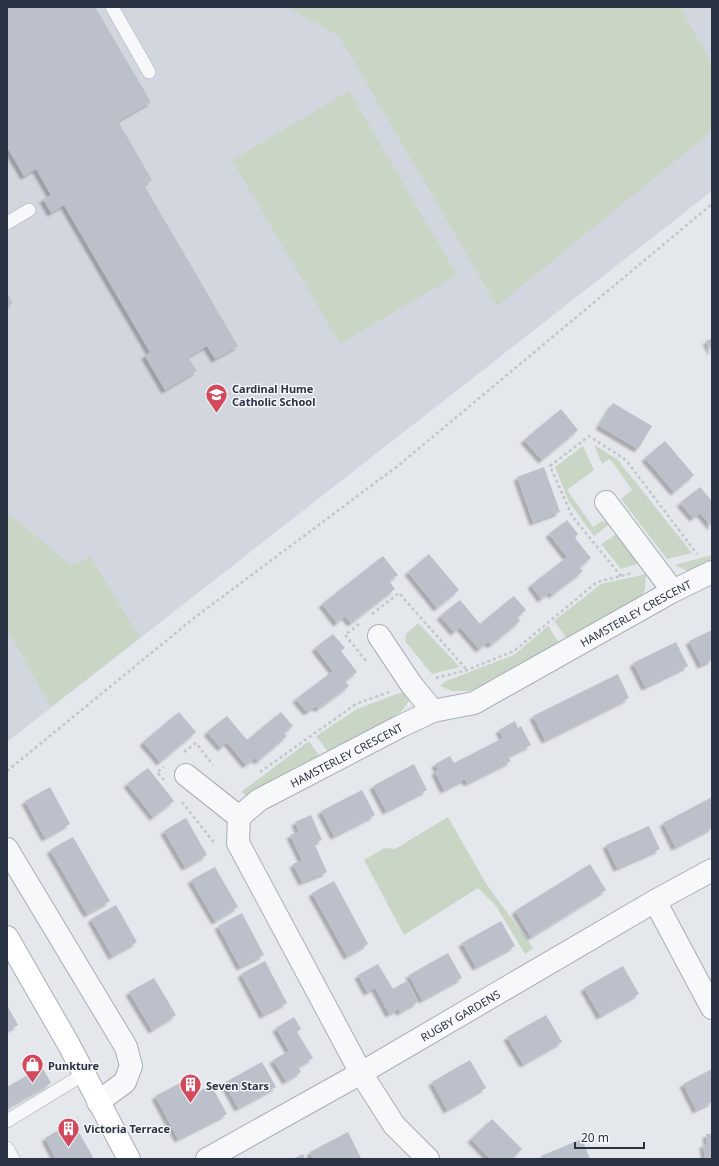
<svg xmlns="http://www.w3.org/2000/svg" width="719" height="1166" font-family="'Noto Sans',sans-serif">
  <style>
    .built { fill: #d2d6de }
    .green { fill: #c9d6c5 }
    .building { fill: #bbc0ca; filter: url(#shadow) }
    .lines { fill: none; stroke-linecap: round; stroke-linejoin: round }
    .lane-casing { stroke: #a9aeb7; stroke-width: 14 }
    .street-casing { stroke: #a9aeb7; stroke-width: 24 }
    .secondary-casing { stroke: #a9aeb7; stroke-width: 24 }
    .path { stroke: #c2c5cb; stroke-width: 2.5; stroke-dasharray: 3 3; stroke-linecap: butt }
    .lane { stroke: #f7f8fa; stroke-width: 13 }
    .street { stroke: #f7f8fa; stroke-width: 22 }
    .secondary { stroke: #fff; stroke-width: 22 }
    .labels { text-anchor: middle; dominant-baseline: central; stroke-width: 3; stroke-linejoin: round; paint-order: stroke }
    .poi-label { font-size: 11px; font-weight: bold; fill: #2b3445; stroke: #f4f6f9; text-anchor: start }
    .street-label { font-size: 11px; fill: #2b3445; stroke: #f4f6f9 }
  </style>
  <defs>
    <filter id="shadow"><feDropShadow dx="-3.5" dy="3.5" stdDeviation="1" flood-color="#0004"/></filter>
  </defs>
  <rect width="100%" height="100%" fill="#e4e7ec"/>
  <path class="built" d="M7,7h705v184l-705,551z"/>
  <path class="green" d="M287,7h393l32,57v67l-215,175 -158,-270z
    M349,91l108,184 -117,69 -108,-184z
    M594,445l23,14 75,94 -25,6 -46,-60 11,-9 -18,-26 -5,-5 -7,5z
    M583,446l11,24 -27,20 26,37 9,-6 8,3 -16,12 -25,-34 -14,-35z
    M7,512l64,53 20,-8 49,81 -89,69 -44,-78z
    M617,534l23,29 -19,6 -20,-25z
    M712,555v10l-23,7 -14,-7z
    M646,574l-1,16 -8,12 -69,38 -14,-19 47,-37z
    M418,623l42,44 -28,7 -27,-33 1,-7z
    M548,626l12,18 -90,47h-18l-12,-5 6,-5 68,-26z
    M408,690l1,11 -8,11 -72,41 -13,-17 41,-27z
    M309,741l11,16 -73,39 -6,-4z
    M448,817l37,65 48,66 -8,6 -29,-48 -18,-18 -74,47 -40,-75 20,-12 11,1z"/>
  <path class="building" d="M7,7h88l56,95 -33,19 34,59 -8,5 94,161 -23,13 -8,-13 -19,11 9,14 -32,19 -20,-34 5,-4 -86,-147 -13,8 -8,-14 8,-4 -15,-26 -12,7 -17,-29z
    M7,293l6,10 -6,4z
    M712,338v14l-6,-11z
    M613,403l39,23 -14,23 -39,-23z
    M561,409l17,21 -36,30 -18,-20z
    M665,441l29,34 -20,17 -29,-34z
    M544,467l16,45 -27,10 -16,-45z
    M700,487l12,14v26l-12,-14 -7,5 -13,-15z
    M567,520l11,14 -3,4 16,20 -12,9 4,4 -31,24 -2,-3 -9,7 -10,-14 36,-28 -18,-23z
    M429,554l30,36 -22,18 -29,-36z
    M383,556l15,19 -9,6 6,8 -44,34 -6,-7 -8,7 -15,-19z
    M514,596l12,14 -9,7 3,4 -29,24 -3,-3 -9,7 -19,-22 -6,5 -14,-16 20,-16 20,24z
    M712,630v30l-11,5 -12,-24z
    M333,634l12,14 -4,3 16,21 -12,9 4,5 -31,23 -2,-3 -9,6 -11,-13 37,-28 -18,-23z
    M676,642l12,24 -43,21 -12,-24z
    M618,674l11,24 -84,42 -12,-24z
    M179,712l17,20 -36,30 -17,-20z
    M281,712l12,14 -9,7 3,3 -29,25 -3,-3 -9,7 -19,-23 -6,6 -14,-16 20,-16 20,24z
    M515,721l3,7 3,-2 10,19 -23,11 3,5 -44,22 -2,-4 -21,11 -9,-18 3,-2 -3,-6 15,-8 4,7 49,-25 -4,-8z
    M414,764l13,26 -41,21 -13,-25z
    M148,768l26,33 -21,16 -26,-33z
    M50,787l20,37 -25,14 -20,-37z
    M362,790l13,25 -41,21 -13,-25z
    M712,797v31l-37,19 -12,-24z
    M311,815l11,25 -8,3 13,29 -25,10 -9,-18 9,-4 -12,-25 9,-3 -4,-10z
    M186,818l21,37 -22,12 -21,-36z
    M649,826l11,23 -43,19 -11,-23z
    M73,837l37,64 -23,13 -37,-64z
    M590,864l16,26 -75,47 -16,-26z
    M215,867l23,40 -23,14 -24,-41z
    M334,881l34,63 -21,12 -35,-63z
    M116,905l21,37 -25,14 -21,-37z
    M242,913l22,42 -24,12 -22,-41z
    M501,921l14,25 -39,21 -14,-24z
    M448,953l14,25 -40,22 -13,-25z
    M265,961l22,42 -24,12 -22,-41z
    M378,964l15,25 14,-8 11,21 -18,10 -2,-3 -9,5 -14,-26 -8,4 -9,-17z
    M623,966l16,28 -39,22 -16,-28z
    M154,978l22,37 -24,15 -23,-38z
    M7,1005l11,20 -11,6z
    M546,1015l16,27 -39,22 -16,-27z
    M294,1017l7,12 -4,3 16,26 -15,9 3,5 -15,9 -13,-21 16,-9 -13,-23z
    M470,1060l16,28 -39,22 -15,-28z
    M262,1062l14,25 -38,21 -14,-25z
    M42,1067l9,16 -44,25v-21z
    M712,1069v33l-16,8 -13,-26z
    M186,1080l7,15 18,-10 16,29 -49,25 -23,-43z
    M492,1119l30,30 -10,10h-22l-19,-20z
    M73,1122l21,37h-38l-11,-21z
    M348,1132l13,26 -3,1h-45l-3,-7z
    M706,1134h6v25h-7l-2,-15h4z
    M582,1139l8,20h-48l-1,-3z
    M303,1154l2,5h-12z"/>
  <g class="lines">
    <defs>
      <path id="lane" d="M112,7l37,65
        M7,223l22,-13
        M7,1121l77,-47
        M7,1148l6,11"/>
      <g id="street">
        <path d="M606,502l67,89"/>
        <path d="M379,636l32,48 22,27"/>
        <path d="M186,775l53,42"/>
        <path d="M7,849l119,198 5,19 -6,16 -27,20"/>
        <path d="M655,901l57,107"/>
        <path id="s1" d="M207,1159l154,-86 294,-172 57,-31"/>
        <path id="s2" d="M428,1159l-34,-34 -33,-52 -123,-230 1,-26 20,-17 142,-74 32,-15 41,-8 199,-112 39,-19"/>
      </g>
      <path id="secondary" d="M7,937l62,108 60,114"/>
    </defs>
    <use href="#lane" class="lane-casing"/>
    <use href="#street" class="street-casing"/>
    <use href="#secondary" class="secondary-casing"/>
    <path class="path" d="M621,576l-49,-60 -22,-50 39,-30 37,24 71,94
      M372,614l27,-21 68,77
      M359,624l-14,11 22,27
      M436,678l31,-8 47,-19 83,-69 35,-9
      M184,752l12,-9 17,22
      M7,771l187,-153 205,-153 313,-261
      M260,772l96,-68 33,-12
      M164,780l-7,-8 7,-5
      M182,802l33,42"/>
    <use href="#lane" class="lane"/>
    <use href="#street" class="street"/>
    <use href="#secondary" class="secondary"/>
  </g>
  <defs>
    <symbol id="school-pin" viewBox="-11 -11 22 30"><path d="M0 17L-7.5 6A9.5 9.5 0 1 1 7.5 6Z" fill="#d1495b" stroke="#f4f6f9"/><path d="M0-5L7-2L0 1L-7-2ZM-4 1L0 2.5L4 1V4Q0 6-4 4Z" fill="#fff"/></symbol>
    <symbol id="shop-pin" viewBox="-11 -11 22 30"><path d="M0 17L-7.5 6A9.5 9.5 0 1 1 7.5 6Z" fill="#d1495b" stroke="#f4f6f9"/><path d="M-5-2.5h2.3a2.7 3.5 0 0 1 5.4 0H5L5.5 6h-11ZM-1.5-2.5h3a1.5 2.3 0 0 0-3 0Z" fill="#fff"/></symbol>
    <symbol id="building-pin" viewBox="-11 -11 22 30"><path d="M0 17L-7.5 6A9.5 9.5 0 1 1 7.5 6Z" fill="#d1495b" stroke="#f4f6f9"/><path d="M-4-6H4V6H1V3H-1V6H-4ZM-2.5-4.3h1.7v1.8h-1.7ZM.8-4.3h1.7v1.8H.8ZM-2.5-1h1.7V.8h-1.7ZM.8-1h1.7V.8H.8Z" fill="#fff"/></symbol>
  </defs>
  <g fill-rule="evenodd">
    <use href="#school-pin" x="204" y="382" width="25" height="34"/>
    <use href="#shop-pin" x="20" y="1052" width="25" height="34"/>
    <use href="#building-pin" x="178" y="1072" width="25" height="34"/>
    <use href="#building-pin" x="56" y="1116" width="25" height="34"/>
  </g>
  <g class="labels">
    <g class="poi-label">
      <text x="232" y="388">Cardinal Hume<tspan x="232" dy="13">Catholic School</tspan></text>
      <text x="48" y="1065">Punkture</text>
      <text x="206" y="1085">Seven Stars</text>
      <text x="84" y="1128">Victoria Terrace</text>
    </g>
    <g class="street-label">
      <text stroke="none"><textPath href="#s2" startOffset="845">HAMSTERLEY CRESCENT</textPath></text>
      <text stroke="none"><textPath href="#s2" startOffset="521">HAMSTERLEY CRESCENT</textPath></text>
      <text stroke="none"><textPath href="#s1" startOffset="291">RUGBY GARDENS</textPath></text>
    </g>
  </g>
  <rect width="719" height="1166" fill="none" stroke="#2b3445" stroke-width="16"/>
  <path d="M575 1142v6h69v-6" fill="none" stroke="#2b3445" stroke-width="2"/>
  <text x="581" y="1142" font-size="12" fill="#2b3445" stroke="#f4f6f9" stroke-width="3" paint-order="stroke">20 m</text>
</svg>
